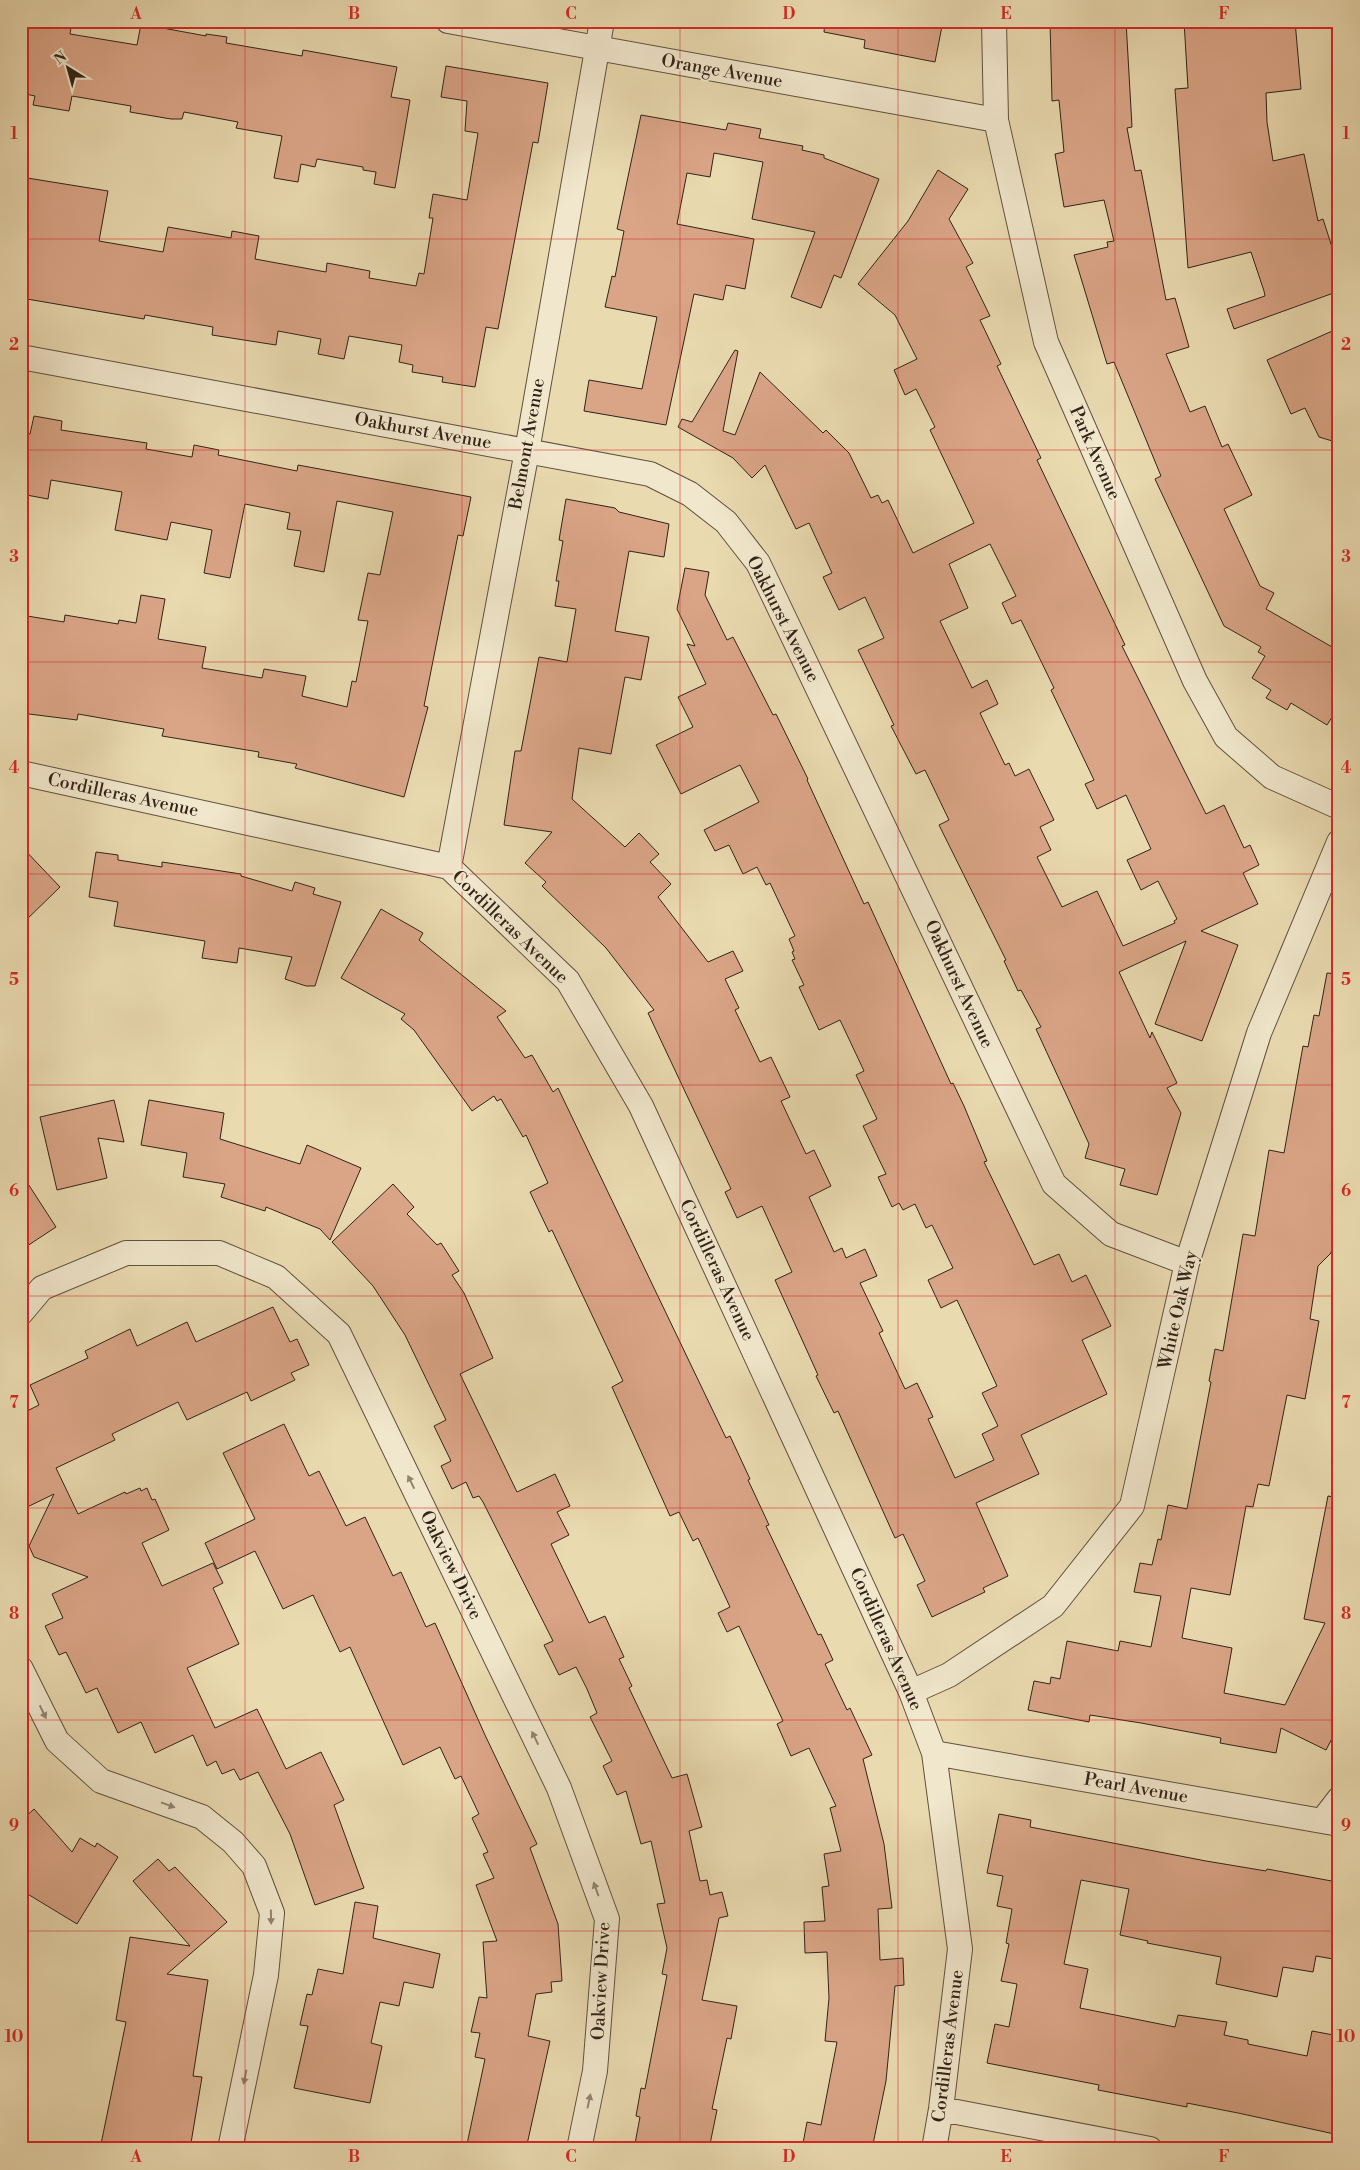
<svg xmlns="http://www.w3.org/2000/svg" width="1360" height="2170" font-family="'Libre Bodoni',serif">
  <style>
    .building { fill: #daa587; stroke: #312318; fill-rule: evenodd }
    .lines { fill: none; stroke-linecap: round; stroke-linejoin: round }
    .minor-casing { stroke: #5f513e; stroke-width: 26 }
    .minor { stroke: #f1e7cc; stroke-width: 24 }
    .oneway { fill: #918572 }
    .grid { fill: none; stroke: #d62828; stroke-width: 1; stroke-opacity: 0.55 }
    .labels { text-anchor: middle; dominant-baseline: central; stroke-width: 4; stroke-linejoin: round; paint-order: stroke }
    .street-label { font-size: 18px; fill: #312318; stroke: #f1e7cc }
    .neatline { fill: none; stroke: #d62828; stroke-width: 2 }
    .grid-label { font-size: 16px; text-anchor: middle; font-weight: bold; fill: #d62828 }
  </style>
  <rect width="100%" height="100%" fill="#eadab0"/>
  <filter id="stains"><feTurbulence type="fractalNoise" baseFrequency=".004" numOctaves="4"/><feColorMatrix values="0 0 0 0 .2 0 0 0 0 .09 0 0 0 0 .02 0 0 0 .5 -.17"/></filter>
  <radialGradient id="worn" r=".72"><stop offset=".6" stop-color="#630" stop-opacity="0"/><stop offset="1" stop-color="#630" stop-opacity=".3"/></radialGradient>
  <path class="building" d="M21,21h51l-2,13 67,11 4,-21 65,12v-2l21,3 -1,6 76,13 1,-6 94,17 -6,30 19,3 -15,88 -21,-4 2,-12 -13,-2v-3l-46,-8 -2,8 -14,-3 -3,18 -24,-4 8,-42 -46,-8 2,-6 -54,-10 -2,7h-11l-41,-7 1,-6 -59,-10 -3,15 -36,-6 2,-9 -14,-3z
    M825,21h118l-8,41 -71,-14 1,-8 -41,-8z
    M1050,21h76l6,106 -5,1 8,43 6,-1 25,130 9,-2 14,49 -23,7 24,58 15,-6 17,41 6,-3 24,51 -28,14 36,77 14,7 -8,16 73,42v55l-12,19 -36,-22 -4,7 -21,-12 5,-8 -19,-12 13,-22 -7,-4 3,-5 -37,-21 -69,-147 6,-3 -47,-114 -7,2 -33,-109 34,-8 -1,-5 7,-1 -10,-41 -40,7 -9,-53 9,-2 -5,-52 -7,1z
    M1184,21h111l6,68 -35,4 1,29 6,39 31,-7 14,67 5,-2 16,50v22l-105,38 -7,-20 38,-13 -1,-5 -13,-39 -63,16 -13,-179 13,-1z
    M446,66l102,17 -10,60 -5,-1 -35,187 -12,-2 -11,60 -33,-5 1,-5 -31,-5 1,-7 -14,-3 3,-17 -53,-9 -5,23 -26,-5 3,-15 -43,-8 -2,14 -64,-10 1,-8 -68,-12 -1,4 -123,-21v-121l87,14 -9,50 64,11 5,-25 63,11 1,-7 27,5 -4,23 71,13 1,-9 43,8 -1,7 47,8 3,-13 5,1 9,-56h-4l4,-24 34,6 11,-67 -13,-2 2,-30 -26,-4z
    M641,115l85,15 2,-7 33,6 -2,9 44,8 -1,4 22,5v3l55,21 -38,99 -7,-3 -13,33 -30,-11 24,-65 -63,-13 11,-57 -49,-9 -4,24 -23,-4 -10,51 77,15 -9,50 -19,-4 -3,15 -29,-6 -28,131 -82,-14 5,-31 53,9 15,-72 -52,-10 7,-31 3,1 9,-46 -7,-2z
    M938,170l30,19 -19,30 24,44 -7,4 24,49 -10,4 21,44 -4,2 44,92 -4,2 88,185 -3,1 84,168 18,-9 20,43 6,-3 9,20 -16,8 15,31 -57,27 37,14 -36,96 -47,-17 31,-83 -67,31 31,66 2,-6 25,51 -10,5 14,25 -24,82 -37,-10 5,-16 -40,-11 4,-14 -53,-115 5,-2 -20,-37 -3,1 -14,-30 2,-1 -67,-135 10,-5 -24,-50 -9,4 -25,-48 3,-1 -36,-75 26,-12 -19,-41 -26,13 -16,-33 9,-4 -23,-50 -13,6 -31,-64 -13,13 -19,-20 -55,-31 4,-8 10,3 43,-72 3,1 -15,80 12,4 25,-63 63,61 3,-3 23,23 22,45 7,-3 4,8 6,-3 25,53 61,-30 -44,-93 5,-3 -19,-38 -11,6 -11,-25 23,-11 -22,-44 -37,-31 50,-63zM990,544l26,52 -14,7 10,21 9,-4 33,68 -3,2 43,90 -9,4 12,25 29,-14 25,54 -24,11 14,30 17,-9 19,38 -3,2 1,2 -52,23 -26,-55 -35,16 -25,-50 14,-7 -11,-23 14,-7 -25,-51 -14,7 -6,-13 -4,2 -25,-52 18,-9 -11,-24 -15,8 -32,-67 28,-13 -19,-44z
    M1339,328v115l-20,-6 -14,-29 -14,6 -24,-54z
    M34,416l28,5 -1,9 86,13 -1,6 46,8 2,-12 25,5 -1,5 79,16 1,-6 173,32 -8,39 -5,-1 -34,171 4,1 -24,90 -109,-29 2,-4 -39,-7 1,-5 -97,-16 2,-7 -86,-15 -1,6 -56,-7v-98l43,7 1,-7 53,9 1,-4 17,3 5,-28 24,4 -7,40 48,8 -4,21 60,10 2,-9 42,7 -4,20 45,11 5,-26 4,1 12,-61 -10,-1 10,-47 12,2 13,-63 -56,-11 -13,71 -30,-6 7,-35 -14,-2 3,-16 -45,-9 -15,74 -26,-5 8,-43 -41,-8 -4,18 -52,-10 7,-38 -71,-12 -3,19 -27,-5v-61l9,1z
    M566,499l49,9 4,4 50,12 -5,33 -35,-6 -14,80 34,6 -8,43 -16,-3 -14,77 -32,-6 -7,51 53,48 14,-14 20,21 -9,8 21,22 -13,13 50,65 25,-11 10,20 -18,8 14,29 -4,2 25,52 11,-5 19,40 -9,4 25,53 8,-4 17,36 -22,11 25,55 8,-4 4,10 19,-9 12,27 -17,7 23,48 -4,2 26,56 12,-6 16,34 -5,2 27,59 39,-18 -12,-26 16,-8 -16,-33 15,-7 -40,-86 -16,8 -13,-28 25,-12 -21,-43 -6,3 -11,-24 -12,6 -4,-7 -7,4 -14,-30 8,-3 -23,-48 14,-7 -21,-44 8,-4 -24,-51 -21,10 -20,-43 5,-2 -12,-25 3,-1 -3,-7 2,-1 -5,-12 6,-3 -25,-53 -4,2 -9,-18 -14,7 -14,-29 -14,6 -11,-21 55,-28 -19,-37 -59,29 -25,-49 37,-18 -15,-30 28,-13 -19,-40 8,2 -18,-37 8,-41 24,4 -4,23 22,45 6,-3 40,78 3,-1 32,65 -1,1 57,124 4,-2 83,182 2,-1 11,23 23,55 -3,1 50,103 25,-11 13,28 14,-7 25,51 -29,14 25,54 -86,41 18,39 -63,29 32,73 -25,12 2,4 -53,25 -15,-32 8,-4 -22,-47 -8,4 -57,-127 -4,2 -18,-37 2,-1 -43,-95 17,-8 -30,-66 -25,12 -12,-26 6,-3 -83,-176 6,-3 -48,-62 -64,-62 4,-4 -21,-19 27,-31 -48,-7 11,-74h6l18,-94 28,5 9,-53 -21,-3 4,-25h-3l7,-40 -4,-1z
    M21,846l39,41 -39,38z
    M96,852l22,3v5l44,7v-5l79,12v2l51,15 3,-9 20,6 -2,6 28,8 -26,84h-9l-21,-7 7,-22 -53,-9 -2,15 -35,-5 3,-17 -91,-15 4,-24 -29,-5z
    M381,909l42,24 -4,7 87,71 -9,6 28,41 7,-3 21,37 5,-4 168,350 4,-2 20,43 -2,1 21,45 -3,1 52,109 3,-1 12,26 -8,4 22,46 3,-2 22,47 -9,4 21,85 8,64 -14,1 2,51 23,-2 1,27 -9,1 -9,95 -14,68h-70l5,-27 14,3 16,-83 -12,-1 4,-43 -2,-46 -22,1 -1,-31 21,-1 -3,-34 7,-1 -5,-32 17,-3 -11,-43 6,-2 -27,-58 -18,8 -14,-32 6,-3 -44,-95 -12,6 -9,-19 12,-6 -32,-69 -5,3 -14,-29 -9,4 -58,-129 11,-6 -71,-151 -3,2 -19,-40 18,-9 -22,-48 -3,2 -22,-38 -4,2 -3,-5 -22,15 -58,-81 -13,-11 4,-5 -64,-36z
    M1327,973l12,1v247h-2l-6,32 -13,13 -8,53 9,2 -14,78 -18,-4 -18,91 -11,-2 -5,23 -7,-1 -16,89 -39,-7 -9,50 50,10 -8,45 61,12 40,-82 -21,-4 24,-123 11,2v227l-13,25 -45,-22 -5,25 -56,-10 1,-5 -80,-15 -51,-8 -1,7 -61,-12 6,-29 16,3 1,-7 9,2 7,-38 51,10 2,-10 31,6 10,-51 -27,-4 6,-29 12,2 6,-26 3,1 7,-35 19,4 24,-127 -2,-1 6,-32 8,2 20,-117 12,2 14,-86 15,3 19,-107 5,1 6,-32 5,1z
    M114,1100l10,42 -26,-4 9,40 -50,12 -17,-73z
    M149,1100l75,13 -4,26 80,25 7,-19 54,23 -31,72 -10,-11 -54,-22 -1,4 -44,-14 4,-13 -42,-7 4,-24 -46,-8z
    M21,1173l35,54 -35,23z
    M393,1184l21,23 -7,7 30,31 4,-2 18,28 -7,4 12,18 29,65 -33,16 57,118 38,-18 15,32 -13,6 12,23 -18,9 38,79 16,-7 19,41 -5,2 13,27 -3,2 43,90 15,-4 15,53 -13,4 11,50 7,-1 3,15 12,-3 6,24 -9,2 -17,82 35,6 -6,33 -4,-1 -15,71 5,1 -8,39h-75l6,-32 -4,-1 5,-28 4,1 22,-114 -5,-1 5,-26 -10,-44 8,-1 -14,-62 -10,3 -15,-53 -9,4 -14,-29 9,-5 -22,-44 7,-4 -10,-24 -11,-22 -17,8 -15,-30 9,-4 -70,-139 -4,-6 -6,2 -7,-16 -14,7 -11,-23 10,-5 -17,-35 12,-6 -41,-85 -32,-49 -41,-44z
    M273,1307l17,35 7,-3 12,26 -18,8 4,7 -44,21 -4,-9 -60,28 -9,-18 -66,32 3,6 -59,28 22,46 47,-22 1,2 14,-6 1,3 6,-3 5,12 3,-1 14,31 -27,13 20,43 51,-23 10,20 -10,5 26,56 -52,24 28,60 42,-19 29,60 35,-17 23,48 -10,5 30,83 -49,17 -25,-71 -32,-62 -18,8 -6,-11 -12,5 -6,-13 -9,5 -14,-31 -38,18 -14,-31 -23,11 -21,-45 -11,5 -20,-41 -7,3 -14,-29 18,-8 -11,-24 36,-17 -54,-20 -5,-11 25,-52 -33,16v-96l18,-9 -9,-20 58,-27 -3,-7 45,-22 7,17 50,-24 9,20z
    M284,1424l25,52 10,-5 27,55 19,-9 28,59 8,-4 25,55 9,-4 50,112 52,109 -7,4 28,76 4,57 -11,1 1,10 -16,2 -8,42 22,5 -24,108h-60l19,-90 -10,-2 5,-24 -9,-1 8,-35 8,1 -4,-56 14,-1 -21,-56 18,-7 -11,-24 5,-2 -16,-34 7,-4 -18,-38 -6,3 -15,-32 -37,18 -53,-118 -10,5 -27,-57 -30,14 -28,-58 -38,18 -12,-26 50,-24 -32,-66z
    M34,1809l38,43 8,-14 15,9 2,-4 21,14 -41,67 -56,-34v-69z
    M999,1814l32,6 -1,7 176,34 60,10 1,-2 70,13 -3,14 5,1v63l-23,-4 -3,16 -30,-5 -6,30 -61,-13 5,-27 -74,-14 1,-2 -28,-6 9,-46 -48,-9 -17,84 24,5 -8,39 95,19 3,-12 49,7 -3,13 24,5v4l59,12 5,-25 27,5v99l-101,-22 -51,-10v4l-89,-17 1,-5 -112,-22 8,-39 14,3 8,-43 -16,-3 8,-37 -3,-1 6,-34 -15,-3 6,-30 -16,-3z
    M158,1859l11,12 6,-4 52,55 -60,52 41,6 -15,96 9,1 -12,72h-90l26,-127 -10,-2 14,-83 60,9 -57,-65z
    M355,1902l23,4 -5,32 67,16 -7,34 -29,-6 -5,24 -19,-4 -9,41 11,3 -12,57 -76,-15 14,-62 -8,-1 7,-31 5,1 6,-26 25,5z"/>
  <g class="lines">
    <defs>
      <path id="minor" d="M448,21l548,99
        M994,21l2,99 50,222 149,339 31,56 46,40 67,30
        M21,357l629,117 40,20 36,28 32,41 296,621 57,50 76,29
        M21,773l428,94 119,114 73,125 270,586 23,61 26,196 -19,160 -7,40
        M449,867l78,-416 75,-430
        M21,1313l21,-25 84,-35h93l57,24 63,57 220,454 48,131 -12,152 -16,78
        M21,1669l36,72 44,40 101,36 31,25 21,24 18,47 -6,62 -36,174
        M911,1692l38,-17 104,-69 79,-100 55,-243 72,-230 80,-191
        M934,1753l405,71
        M1322,1821l17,-22
        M941,2109l209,40"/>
    </defs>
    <use href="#minor" class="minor-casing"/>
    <use href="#minor" class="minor"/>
  </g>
  <defs><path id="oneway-solid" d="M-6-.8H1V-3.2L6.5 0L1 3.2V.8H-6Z" transform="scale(1.25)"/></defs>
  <g class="oneway">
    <use href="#oneway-solid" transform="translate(411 1482) rotate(-116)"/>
    <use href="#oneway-solid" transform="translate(43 1712) rotate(64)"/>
    <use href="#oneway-solid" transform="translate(535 1738) rotate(-116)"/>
    <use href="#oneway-solid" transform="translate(168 1805) rotate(20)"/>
    <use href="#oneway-solid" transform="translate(596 1889) rotate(-110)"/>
    <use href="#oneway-solid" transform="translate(271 1917) rotate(89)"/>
    <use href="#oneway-solid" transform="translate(245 2077) rotate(101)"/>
    <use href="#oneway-solid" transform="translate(589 2101) rotate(-78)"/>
  </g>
  <path class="grid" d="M245,21v2128M462,21v2128M680,21v2128M898,21v2128M1115,21v2128M21,239h1318M21,450h1318M21,662h1318M21,874h1318M21,1085h1318M21,1296h1318M21,1508h1318M21,1720h1318M21,1931h1318"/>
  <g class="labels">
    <g class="street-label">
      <text transform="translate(722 71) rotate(10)">Orange Avenue</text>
      <text transform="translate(423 431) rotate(10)">Oakhurst Avenue</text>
      <text transform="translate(527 444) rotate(-80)">Belmont Avenue</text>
      <text transform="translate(1095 453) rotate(66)">Park Avenue</text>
      <text transform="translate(783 619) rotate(63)">Oakhurst Avenue</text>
      <text transform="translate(123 795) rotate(12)">Cordilleras Avenue</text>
      <text transform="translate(510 927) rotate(44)">Cordilleras Avenue</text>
      <text transform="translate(959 984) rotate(65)">Oakhurst Avenue</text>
      <text transform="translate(717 1270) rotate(65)">Cordilleras Avenue</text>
      <text transform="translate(1178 1310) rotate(-77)">White Oak Way</text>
      <text transform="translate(451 1565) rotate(64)">Oakview Drive</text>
      <text transform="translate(886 1639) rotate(66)">Cordilleras Avenue</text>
      <text transform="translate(1136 1788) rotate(10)">Pearl Avenue</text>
      <text transform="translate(601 1981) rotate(-87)">Oakview Drive</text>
      <text transform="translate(948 2046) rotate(-83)">Cordilleras Avenue</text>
    </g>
  </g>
  <rect width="1360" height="2170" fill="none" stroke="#eadab0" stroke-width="55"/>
  <g transform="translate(68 68) rotate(323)" stroke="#f1e7cc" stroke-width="4" paint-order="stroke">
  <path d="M0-4L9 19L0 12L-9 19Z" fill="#312318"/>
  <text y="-8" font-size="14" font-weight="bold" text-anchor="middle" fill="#312318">N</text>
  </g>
  <rect x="28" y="28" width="1304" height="2114" class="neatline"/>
  <g class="grid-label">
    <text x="136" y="19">A</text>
    <text x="354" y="19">B</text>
    <text x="571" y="19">C</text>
    <text x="789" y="19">D</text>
    <text x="1006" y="19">E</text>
    <text x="1224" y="19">F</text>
    <text x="14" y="139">1</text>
    <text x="1346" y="139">1</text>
    <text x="14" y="350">2</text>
    <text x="1346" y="350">2</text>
    <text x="14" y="562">3</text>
    <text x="1346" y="562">3</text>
    <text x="14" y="773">4</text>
    <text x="1346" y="773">4</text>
    <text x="14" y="985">5</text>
    <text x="1346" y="985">5</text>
    <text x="14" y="1196">6</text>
    <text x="1346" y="1196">6</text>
    <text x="14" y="1408">7</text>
    <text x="1346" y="1408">7</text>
    <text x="14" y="1619">8</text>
    <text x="1346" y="1619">8</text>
    <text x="14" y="1831">9</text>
    <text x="1346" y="1831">9</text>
    <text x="14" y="2042">10</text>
    <text x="1346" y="2042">10</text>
    <text x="136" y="2162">A</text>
    <text x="354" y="2162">B</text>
    <text x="571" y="2162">C</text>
    <text x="789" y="2162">D</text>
    <text x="1006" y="2162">E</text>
    <text x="1224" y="2162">F</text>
  </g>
  <rect width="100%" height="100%" filter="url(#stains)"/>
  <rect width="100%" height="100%" fill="url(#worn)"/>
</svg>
